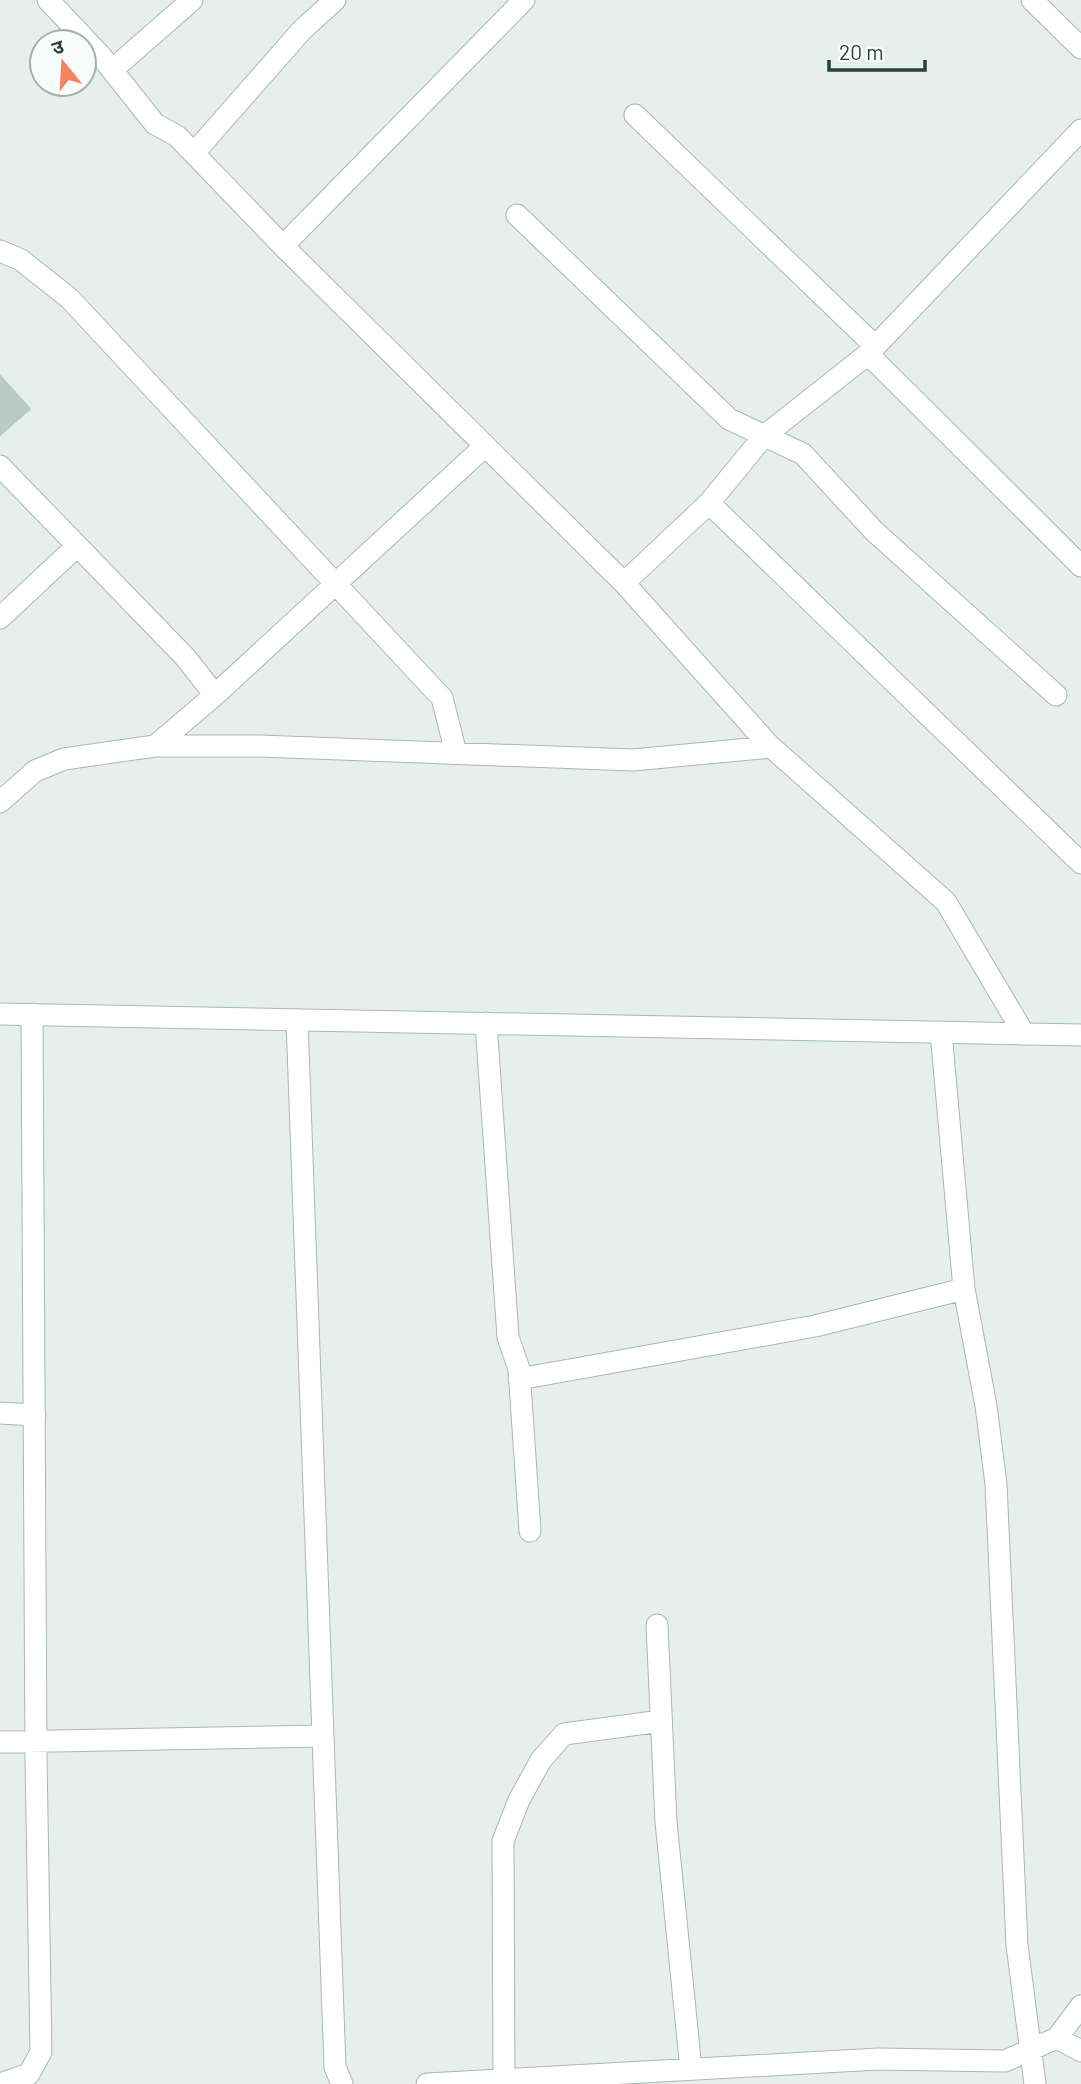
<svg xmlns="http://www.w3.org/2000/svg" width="1081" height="2084" font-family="Barlow,'Noto Sans Devanagari',sans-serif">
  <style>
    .building { fill: #bbcac4; stroke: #b8c9c2; stroke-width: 2 }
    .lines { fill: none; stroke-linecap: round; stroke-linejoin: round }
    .minor-casing { stroke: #a8b8b2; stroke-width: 23 }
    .tertiary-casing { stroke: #a8b8b2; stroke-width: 23 }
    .secondary-casing { stroke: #a4bbb3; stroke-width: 23 }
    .minor { stroke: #fff; stroke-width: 21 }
    .tertiary { stroke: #fff; stroke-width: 21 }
    .secondary { stroke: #fff; stroke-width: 21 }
  </style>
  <rect width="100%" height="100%" fill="#e6efeb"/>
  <path class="building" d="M0,376l30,33 -30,26z"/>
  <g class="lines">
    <defs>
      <path id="minor" d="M48,0l52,55 55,69 22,12 106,110 341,337 145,162 177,157 78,132
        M112,70l80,-70
        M635,115l240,231
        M194,153l108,-123 33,-30
        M517,215l212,204 74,35 71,77 182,164
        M283,246l241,-246
        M0,251l21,9 48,38 373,400 14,55
        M868,354l213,212
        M0,466l185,191 30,38
        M709,503l372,360
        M624,583l85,-80 55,-67 104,-82 213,-224
        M0,618l77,-72
        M155,746h105l373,14 138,-13
        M0,802l35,-31 29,-12 91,-13 60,-51 270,-249
        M297,1020l38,1047 7,17
        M486,1023l22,314 11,32 11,162
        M941,1032l23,257 22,117 10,78 21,461 18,139
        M519,1379l296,-53 149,-37
        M0,1413l35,2
        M657,1625l9,197 25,247
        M0,1742l323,-6
        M1057,2038l24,13
        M504,2080l-1,-239 16,-41 22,-40 23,-26 97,-13
        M0,2084l29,-10 12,-22 -5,-294 -4,-744
        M427,2084l451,-25 127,2 52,-23 24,-32"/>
      <path id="tertiary" d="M1032,0l49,48"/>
      <path id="secondary" d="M0,1014l1081,21"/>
    </defs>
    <use href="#minor" class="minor-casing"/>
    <use href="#tertiary" class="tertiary-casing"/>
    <use href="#secondary" class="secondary-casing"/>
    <use href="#minor" class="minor"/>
    <use href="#tertiary" class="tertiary"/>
    <use href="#secondary" class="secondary"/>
  </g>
  <g transform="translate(63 63) rotate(342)"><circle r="33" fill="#f7fbf9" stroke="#a3b1ad" stroke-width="2"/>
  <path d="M0-5L12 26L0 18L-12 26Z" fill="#f4845f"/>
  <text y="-10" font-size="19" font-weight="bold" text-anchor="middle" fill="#24423a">उ</text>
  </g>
  <path d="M829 60v10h96v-10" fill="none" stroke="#24423a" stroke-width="3.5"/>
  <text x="839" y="60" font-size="21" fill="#24423a" stroke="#f7fbf9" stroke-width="5" paint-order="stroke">20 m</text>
</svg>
